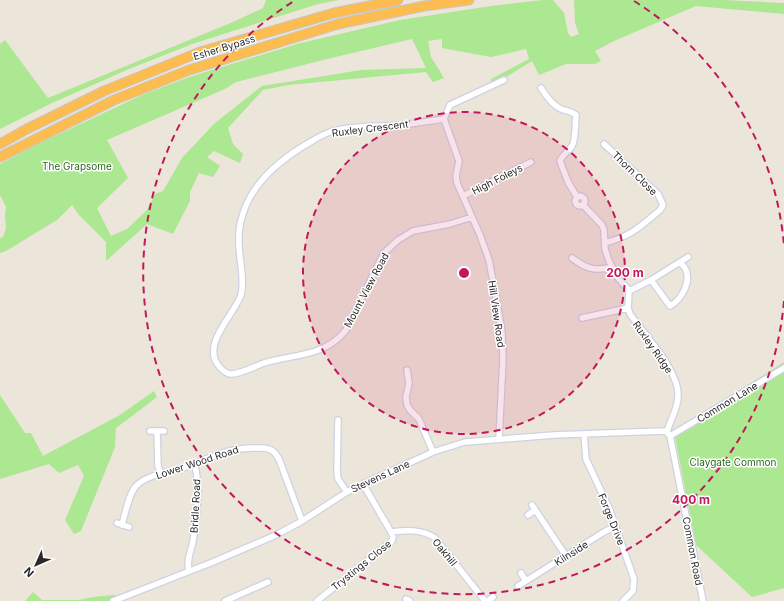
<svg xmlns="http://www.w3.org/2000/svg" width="784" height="601" font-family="Inter,sans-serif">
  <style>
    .green { fill: #ace791; fill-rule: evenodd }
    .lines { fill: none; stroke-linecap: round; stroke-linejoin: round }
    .minor-casing { stroke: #ced2e3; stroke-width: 8 }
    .trunk-casing { stroke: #c7c7c7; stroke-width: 11 }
    .minor { stroke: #fff; stroke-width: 5.5 }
    .trunk { stroke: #fcbc50; stroke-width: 9 }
    .ring { fill: none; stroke: #c2185b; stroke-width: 2; stroke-dasharray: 7 5 }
    .labels { text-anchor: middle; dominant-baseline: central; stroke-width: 3; stroke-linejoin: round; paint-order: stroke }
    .street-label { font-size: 10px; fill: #292929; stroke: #fff }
    .park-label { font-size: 10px; fill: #246a15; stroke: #fff }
    .centre { fill: #c2185b; stroke: #fff; stroke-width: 2 }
    .ring-label { font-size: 12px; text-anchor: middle; font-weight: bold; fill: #c2185b; stroke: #fff; stroke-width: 3; stroke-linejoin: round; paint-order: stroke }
  </style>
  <rect width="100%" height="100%" fill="#ece5d9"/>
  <path class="green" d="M266,0h73l-21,4 -123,39 -66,26 -77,34 -52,26v-85l5,-4 43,58 185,-76 30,-14z
    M543,0h10l11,13 4,20 3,4 8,-3 -4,-11 -1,-23h150l57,3h3v11l-88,-8 -82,35 -19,10 6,10 -6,3h-29l-27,11 -7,-14 -41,25v-7l38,-20 -3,-10 -35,8 -49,-9v-9l-14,2 3,16 13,21 -11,4 -7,-10 -138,13 -25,5 -35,38 5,16 10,10 -3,9 -26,-12 -7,6 13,9 -7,11 -14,-4 -9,19v9l-17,33 -26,-10 -41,37v-19l-27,-27 -7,-10 -15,15 -51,31 -6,2v-15l3,-1 3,-9 -1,-11 1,-10 -6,-12v-31l36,-19 106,-50 47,-18 108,-33 103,-24 91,-14zM412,39l14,29 -65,2 -99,16 -47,37 -33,35 -19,33 -8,3 -8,16 -20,19 -16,7 -14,-28 31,-30 -21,-38 118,-51 11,-7 91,-23z
    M784,362v226l-32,9 -56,-52 -22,-113z
    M154,391l3,6 -41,31 -1,19 -34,84 -7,3 -9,-14 19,-44 -6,-11 -19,8 -10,-9 -49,15v-84l25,38h6l12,23 77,-41z
    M33,592l9,8h37l14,-3 22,-2 -1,6h-89z"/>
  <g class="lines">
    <defs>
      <path id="minor" d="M541,88c5,8 11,17 20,21 5,2 11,2 15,6 -1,8 0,25 -4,31 -4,6 -10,9 -12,15l8,21 9,15
        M444,119c-14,2 -28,4 -42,6 -23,2 -49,0 -72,7 -6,2 -13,6 -18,9 -30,17 -61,42 -70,76 -6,19 -2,38 0,57 0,6 1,15 -1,21 -7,20 -39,48 -23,70 3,4 7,8 12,9 9,1 25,-8 34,-11 30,-9 61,-6 82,-33l38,-77 14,-13 15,-9 37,-7 22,-7
        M444,119l15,42 -3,15 1,7 23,52 9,25 6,32 7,40 1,27 -4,80
        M444,119l6,-14 54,-25
        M604,144l54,50 5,11 -3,5c-20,17 -29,26 -55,33
        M463,196l68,-34
        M583,205l2,-4 -1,-3 -3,-2 -4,1 -2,4 2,4 3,1 3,-1 19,20 2,5 1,19 4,12 9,17 9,10 2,3 -1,17 2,6c14,20 50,58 48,82 0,13 -8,24 -11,36
        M572,258c13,10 23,14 39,9
        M651,280l19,26c11,-6 21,-23 16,-36 -1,-3 -4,-5 -6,-8
        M629,291l22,-11 37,-23
        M582,318l46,-10
        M407,370l2,13 -3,14 1,8 3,5 9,9 14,33
        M338,420l-1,52 1,7 9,13
        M150,431h14
        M157,431l1,35 3,8
        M667,432l3,4 33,165
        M584,434l2,25 23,49 25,71 -1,12 -10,10
        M670,436l114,-68
        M532,505l34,51
        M528,515l7,-5
        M117,523l12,4
        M122,525c3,-11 7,-33 15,-40 12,-11 31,-12 46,-17 26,-9 45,-21 73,-20 5,0 11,-1 15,2 4,2 6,6 8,9l23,62
        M391,532c15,-2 31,-3 44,6l50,63
        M189,571c-3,-10 2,-20 4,-30 3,-18 8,-60 1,-77
        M521,573l5,8
        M518,586l86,-54 12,-6
        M406,599l4,2
        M113,601l100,-39 63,-27 26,-14 45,-29 16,-8 70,-32 32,-10 89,-7 108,-4 5,1
        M225,601l43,-19
        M317,601l75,-60 1,-4 -2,-5 -28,-48
        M488,601l5,-4"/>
      <path id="trunk" d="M0,144l27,-15 77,-38 96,-39 134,-39 64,-13
        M0,157l114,-57 75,-30 149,-46 86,-18 45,-6"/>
    </defs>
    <use href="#minor" class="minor-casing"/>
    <use href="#trunk" class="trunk-casing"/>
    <use href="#minor" class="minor"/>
    <use href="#trunk" class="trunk"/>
  </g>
  <circle cx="464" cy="273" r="161" fill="#c2185b" fill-opacity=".12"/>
  <g class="ring">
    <circle cx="464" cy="273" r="161"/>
    <path d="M784 301A321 321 0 1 1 294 1M634 1A321 321 0 0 1 784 245"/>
  </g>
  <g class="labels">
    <g class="street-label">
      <text transform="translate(224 47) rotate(-17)">Esher Bypass</text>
      <text transform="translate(370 128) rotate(-7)">Ruxley Crescent</text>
      <text transform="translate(635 173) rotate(44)">Thorn Close</text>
      <text transform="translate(497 179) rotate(-27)">High Foleys</text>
      <text transform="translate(366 290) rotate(-62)">Mount View Road</text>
      <text transform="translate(497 314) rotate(82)">Hill View Road</text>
      <text transform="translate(653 347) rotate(55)">Ruxley Ridge</text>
      <text transform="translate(727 402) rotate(-31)">Common Lane</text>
      <text transform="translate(197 462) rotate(-18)">Lower Wood Road</text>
      <text transform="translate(380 476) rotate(-25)">Stevens Lane</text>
      <text transform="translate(195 506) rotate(-87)">Bridle Road</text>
      <text transform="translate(612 519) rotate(68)">Forge Drive</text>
      <text transform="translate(693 551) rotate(79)">Common Road</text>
      <text transform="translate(445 552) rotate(50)">Oakhill</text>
      <text transform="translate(571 553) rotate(-32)">Kilnside</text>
      <text transform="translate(361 565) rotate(-39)">Trystings Close</text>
    </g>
    <g class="park-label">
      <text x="77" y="166">The Grapsome</text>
      <text x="733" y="462">Claygate Common</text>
    </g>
  </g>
  <circle cx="464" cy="273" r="6" class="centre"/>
  <g class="ring-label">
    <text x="625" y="277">200 m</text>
    <text x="691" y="504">400 m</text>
  </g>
  <g transform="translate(36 565) rotate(225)" stroke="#ffffff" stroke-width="3" paint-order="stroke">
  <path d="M0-3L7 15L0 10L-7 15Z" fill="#292929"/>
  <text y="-6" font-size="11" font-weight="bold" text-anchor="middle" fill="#292929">N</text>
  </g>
</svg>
